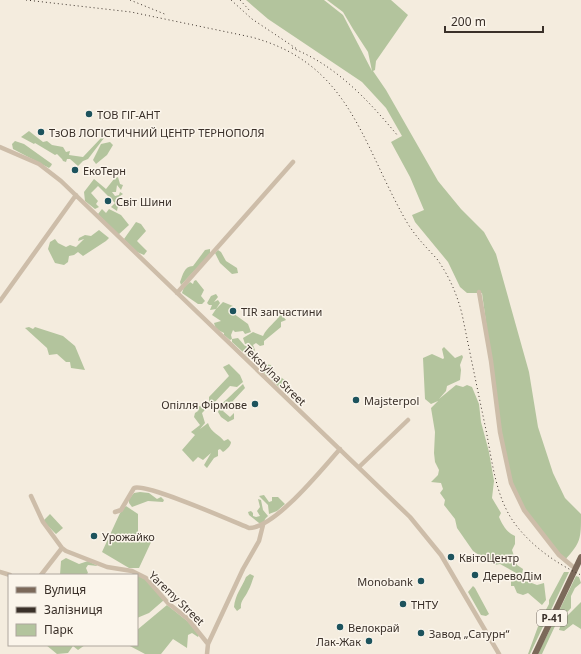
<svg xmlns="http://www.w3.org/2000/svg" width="581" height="654" font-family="'Noto Sans',sans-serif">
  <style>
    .green { fill: #b3c49d }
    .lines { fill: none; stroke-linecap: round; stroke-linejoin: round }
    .minor { stroke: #cdbda9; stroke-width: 4.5 }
    .major { stroke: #7c695a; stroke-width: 6 }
    .rail { stroke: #3a3029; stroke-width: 1; stroke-dasharray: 1 3; stroke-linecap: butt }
    .poi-dot { fill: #1d535d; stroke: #fbf5eb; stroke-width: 1.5 }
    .labels { text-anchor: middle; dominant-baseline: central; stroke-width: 3; stroke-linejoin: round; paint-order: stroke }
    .shield { fill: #fbf5eb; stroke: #746b63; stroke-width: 1 }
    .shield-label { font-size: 10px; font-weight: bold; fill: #3a3029 }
    .poi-label { font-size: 11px; fill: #3a3029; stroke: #fbf5eb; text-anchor: start }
    .street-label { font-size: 11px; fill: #3a3029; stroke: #fbf5eb }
  </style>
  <rect width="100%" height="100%" fill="#f4ecde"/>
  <path class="green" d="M246,0h78l19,15 29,56 -4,-19 -15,-23 -10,-17 -16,-12h64l17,15 -32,46 -1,9 -2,1 13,19 52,91 23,28 23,23 12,22 33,118 9,55 15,46 12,25 16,16c0,25 0,28 -16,46l-40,-50 -14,-29 -12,-63 -17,-125h-15l-7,-6 -12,-25 -33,-40 -3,-7 12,-5 -14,-33 -19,-35 11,-6 -16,-28 -24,-26 -94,-63z
    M29,131l14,11 4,-1 5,4 11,2 3,5 4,-1 -1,4 14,2 18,-19h3l-16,21 -5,2 -5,5 -8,-7h-3l-1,3 -3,-1 -1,-2 -5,-5 -2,1 -20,-12 -1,1 -13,-7z
    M15,141l9,3 28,20 -1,2 -2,2 -36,-19 -1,-5z
    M110,142l3,3 -6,10 -11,9 -3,-4 8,-16z
    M118,177l2,7 3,1 -2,5 -4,-5 -1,7h-4l3,4 4,-1 1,-3 3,2 -6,4 2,3 -2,10 -6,-4 4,-4 -17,-17 -7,7 7,8 -2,3 3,3 -4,2 -10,-8 -1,-9 10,-13 12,10 8,-10z
    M102,209l4,4 3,-4 12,6 8,10 -11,10 -20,-21z
    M136,222l5,2 5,7 -9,10 10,10 -3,4 -7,-3 -13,-13z
    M99,230l10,8 -3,3 -23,15 -5,-4 -4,3 -5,1 -1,6 -4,3 -9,-2 -7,-14 2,-7 5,-3 3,4 8,4 4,-2 6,2 8,-8 -6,2 1,-3 6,-3 6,1z
    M210,249v5l-29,31 -1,-3c3,-7 4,-16 13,-16l12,-16z
    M218,250l3,2 5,9 11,7 1,5 -6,1 -12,-11 -5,-10z
    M196,280l8,10 -3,6 4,5 -3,3h-4l-16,-11 2,-6 6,-5 3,2 1,-3z
    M216,294l2,3 -4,5 4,-2 2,3 -4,6 7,-7 10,4 -3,5 18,13 3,8 -6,2 -2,-3 -8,1 -2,-2 -2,5 1,4 -2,1 -6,-5v-2l-8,-4 -2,-6 7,-2 -9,-6 4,-6 -6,1 2,-5h-3l-2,-2 4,-7z
    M281,314l5,6 -5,2v5l-17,14v4l-4,1 -4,-3 -3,2 2,5 -3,5 3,2 -1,5 -22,-20v-3l6,-1 7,8 5,-1 -1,-2 -4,1 -2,-6 10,-6 10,4c4,-9 13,-14 18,-22z
    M29,327l4,2 2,-2 28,9 12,10 10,24 -14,-2 -1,-6h-4l-9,-8 -8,1 -2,-7 -22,-20z
    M444,347l11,11 7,-3 1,2 -3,8 1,5 -1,10 -13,6 -1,5 -7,8 17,-14 7,2 4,-2 5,2 7,17 2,18 8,30 5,29 -2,17 9,15 -2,4c3,7 8,16 16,19v8l-3,6 5,15 6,4 -1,5h-4l-18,-10 -6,1 -21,-14 -16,-23 -2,-9 -11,-14 1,-5 -5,-7 3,-4 -2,-6 -10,-1 7,-7 1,-5 -4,-8 -1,-9 1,-21 -4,-24 7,-7 -7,3 -6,-5 -2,-41 9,-4 11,5 1,-1 -2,-9z
    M229,364l11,11 3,7 -6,5 -7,-1 -18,19 -3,-3v-5l20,-21 -6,-9z
    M265,364l6,1 6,10 8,5 1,4h-3l-3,4 -9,-8 -1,-5 -3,1 -5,-5v-4z
    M243,384l2,4 -13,14h-5l-1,6 -3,3 7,6 4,-4v6l-6,3 -7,-5 -3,-5 3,-8c7,-5 14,-13 22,-20z
    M206,403l3,3 -7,7 3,10 -5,6 8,-6c3,10 12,12 16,18l4,-2 3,3c0,4 -5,8 -8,10l-3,-3 -2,1v6l-4,2 -7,10 -3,-3 7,-12 -8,7 -5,-3 -5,5 -11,-12 13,-15 -4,-3 9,-7 -6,-8 1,-4 3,-2 -2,-3z
    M140,492l9,1 8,6 4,-2 3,3 -1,2 -15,-1 -16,6 -3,-4v-4l5,-6z
    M264,495l5,7 3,-1v-4h6l7,7 -8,7 -8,3 -1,-9 -9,-9z
    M258,499l3,1 2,10 5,6 -3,3 -1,4h-5l-10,-8 -1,-3 3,-1 2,2v3l3,1 4,-1 -3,-5 3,-4z
    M126,506l12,8v18l15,6 -14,30h-10l-27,-16 18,-39z
    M50,514l13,14 -7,6 -13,-13z
    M66,558l13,6 9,-3 10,5 -10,-1 -2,3 2,5 -2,2h-26l1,-14z
    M564,572h5l-39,82h-2l12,-33 9,-17v-4z
    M250,574l4,2c-2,5 -3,10 -6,15 -3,7 -8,10 -7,17l-4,3 -3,-4c1,-12 8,-20 12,-30z
    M137,575l11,5 16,20 -15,13 -12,5z
    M576,576l3,1 2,6 -6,5 -4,8v12l-16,18 -13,28h-4z
    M516,577l21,8 7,-2 2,17 -4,5 -14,-12 -5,2 -6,-2 -3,-7h-3v-5z
    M473,586l2,2 14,26 -3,2 -5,-1 -13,-23z
    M581,602v27l-8,-5 -9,7 -5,-1 3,-9z
    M167,605l24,19 8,11 -1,2 -6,-4 -4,2 -1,13 -14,-9 -12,15h-16l-17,-9h9v-15z
    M46,645h39l-7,5 -5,-4 -5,7 -11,1z"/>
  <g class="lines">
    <path class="minor" d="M0,147l39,17 22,17 349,336 31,38 58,99
      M479,292l12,69 9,71 11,51 13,27 35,45 13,11
      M177,293l116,-131
      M0,301l76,-106
      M359,467l49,-47
      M31,496l12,26 19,26
      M115,512l6,-2 13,-22c12,-5 98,33 115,40 26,0 73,-59 91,-79
      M0,572l10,3
      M41,575l21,-27 4,3 41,16 25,4 14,7 22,25 20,16 20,25 -1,10
      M208,644l35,-75 16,-28 4,-16"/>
    <path class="major" d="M535,654l46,-97"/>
    <path class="rail" d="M26,0l105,12 120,25c98,26 110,104 154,182 9,16 20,27 32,40 12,17 20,35 25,55 8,39 16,78 24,116 6,30 9,62 25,88 16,25 44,45 70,57
      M130,0l37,15
      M231,0l21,19 45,30
      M240,0l10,11
      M292,48c45,18 76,52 106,88"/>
  </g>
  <g class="poi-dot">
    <circle cx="89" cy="114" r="4"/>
    <circle cx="41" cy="132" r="4"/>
    <circle cx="75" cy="170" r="4"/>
    <circle cx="108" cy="201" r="4"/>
    <circle cx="233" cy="311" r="4"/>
    <circle cx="356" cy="400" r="4"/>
    <circle cx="255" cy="404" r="4"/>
    <circle cx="94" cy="536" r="4"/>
    <circle cx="451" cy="557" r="4"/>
    <circle cx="475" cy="575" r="4"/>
    <circle cx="421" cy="581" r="4"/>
    <circle cx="403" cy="604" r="4"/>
    <circle cx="340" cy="627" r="4"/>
    <circle cx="421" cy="633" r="4"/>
    <circle cx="369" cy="641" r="4"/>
  </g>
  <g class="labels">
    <rect class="shield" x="537" y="610" width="30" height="16" rx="3"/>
    <g class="shield-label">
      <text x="552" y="618">Р-41</text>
    </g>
    <g class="poi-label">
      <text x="97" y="114">ТОВ ГІГ-АНТ</text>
      <text x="49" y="132">ТзОВ ЛОГІСТИЧНИЙ ЦЕНТР ТЕРНОПОЛЯ</text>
      <text x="83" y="170">ЕкоТерн</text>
      <text x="116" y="201">Світ Шини</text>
      <text x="241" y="311">TIR запчастини</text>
      <text x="364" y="400">Majsterpol</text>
      <text x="247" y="404" text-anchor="end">Опілля Фірмове</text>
      <text x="102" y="536">Урожайко</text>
      <text x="459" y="557">КвітоЦентр</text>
      <text x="483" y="575">ДеревоДім</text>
      <text x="413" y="581" text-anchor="end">Monobank</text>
      <text x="411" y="604">ТНТУ</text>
      <text x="348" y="627">Велокрай</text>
      <text x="429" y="633">Завод „Сатурн“</text>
      <text x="361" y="641" text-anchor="end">Лак-Жак</text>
    </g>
    <g class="street-label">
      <text transform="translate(275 375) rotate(44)">Tekstylna Street</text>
      <text transform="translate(177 598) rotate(44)">Yaremy Street</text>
    </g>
  </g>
  <rect x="8" y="574" width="130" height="72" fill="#fbf5eb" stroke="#aea69d"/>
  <rect x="16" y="587" width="20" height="6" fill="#7c695a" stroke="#aea69d"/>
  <text x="44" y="594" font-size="12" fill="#3a3029">Вулиця</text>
  <rect x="16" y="607" width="20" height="6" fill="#3a3029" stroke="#aea69d"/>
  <text x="44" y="614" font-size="12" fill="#3a3029">Залізниця</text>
  <rect x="16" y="624" width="20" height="12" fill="#b3c49d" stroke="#aea69d"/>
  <text x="44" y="634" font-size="12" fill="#3a3029">Парк</text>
  <path d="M445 26v6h98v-6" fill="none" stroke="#3a3029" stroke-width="2"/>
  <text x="451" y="26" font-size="12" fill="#3a3029" stroke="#fbf5eb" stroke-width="3" paint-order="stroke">200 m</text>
</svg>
